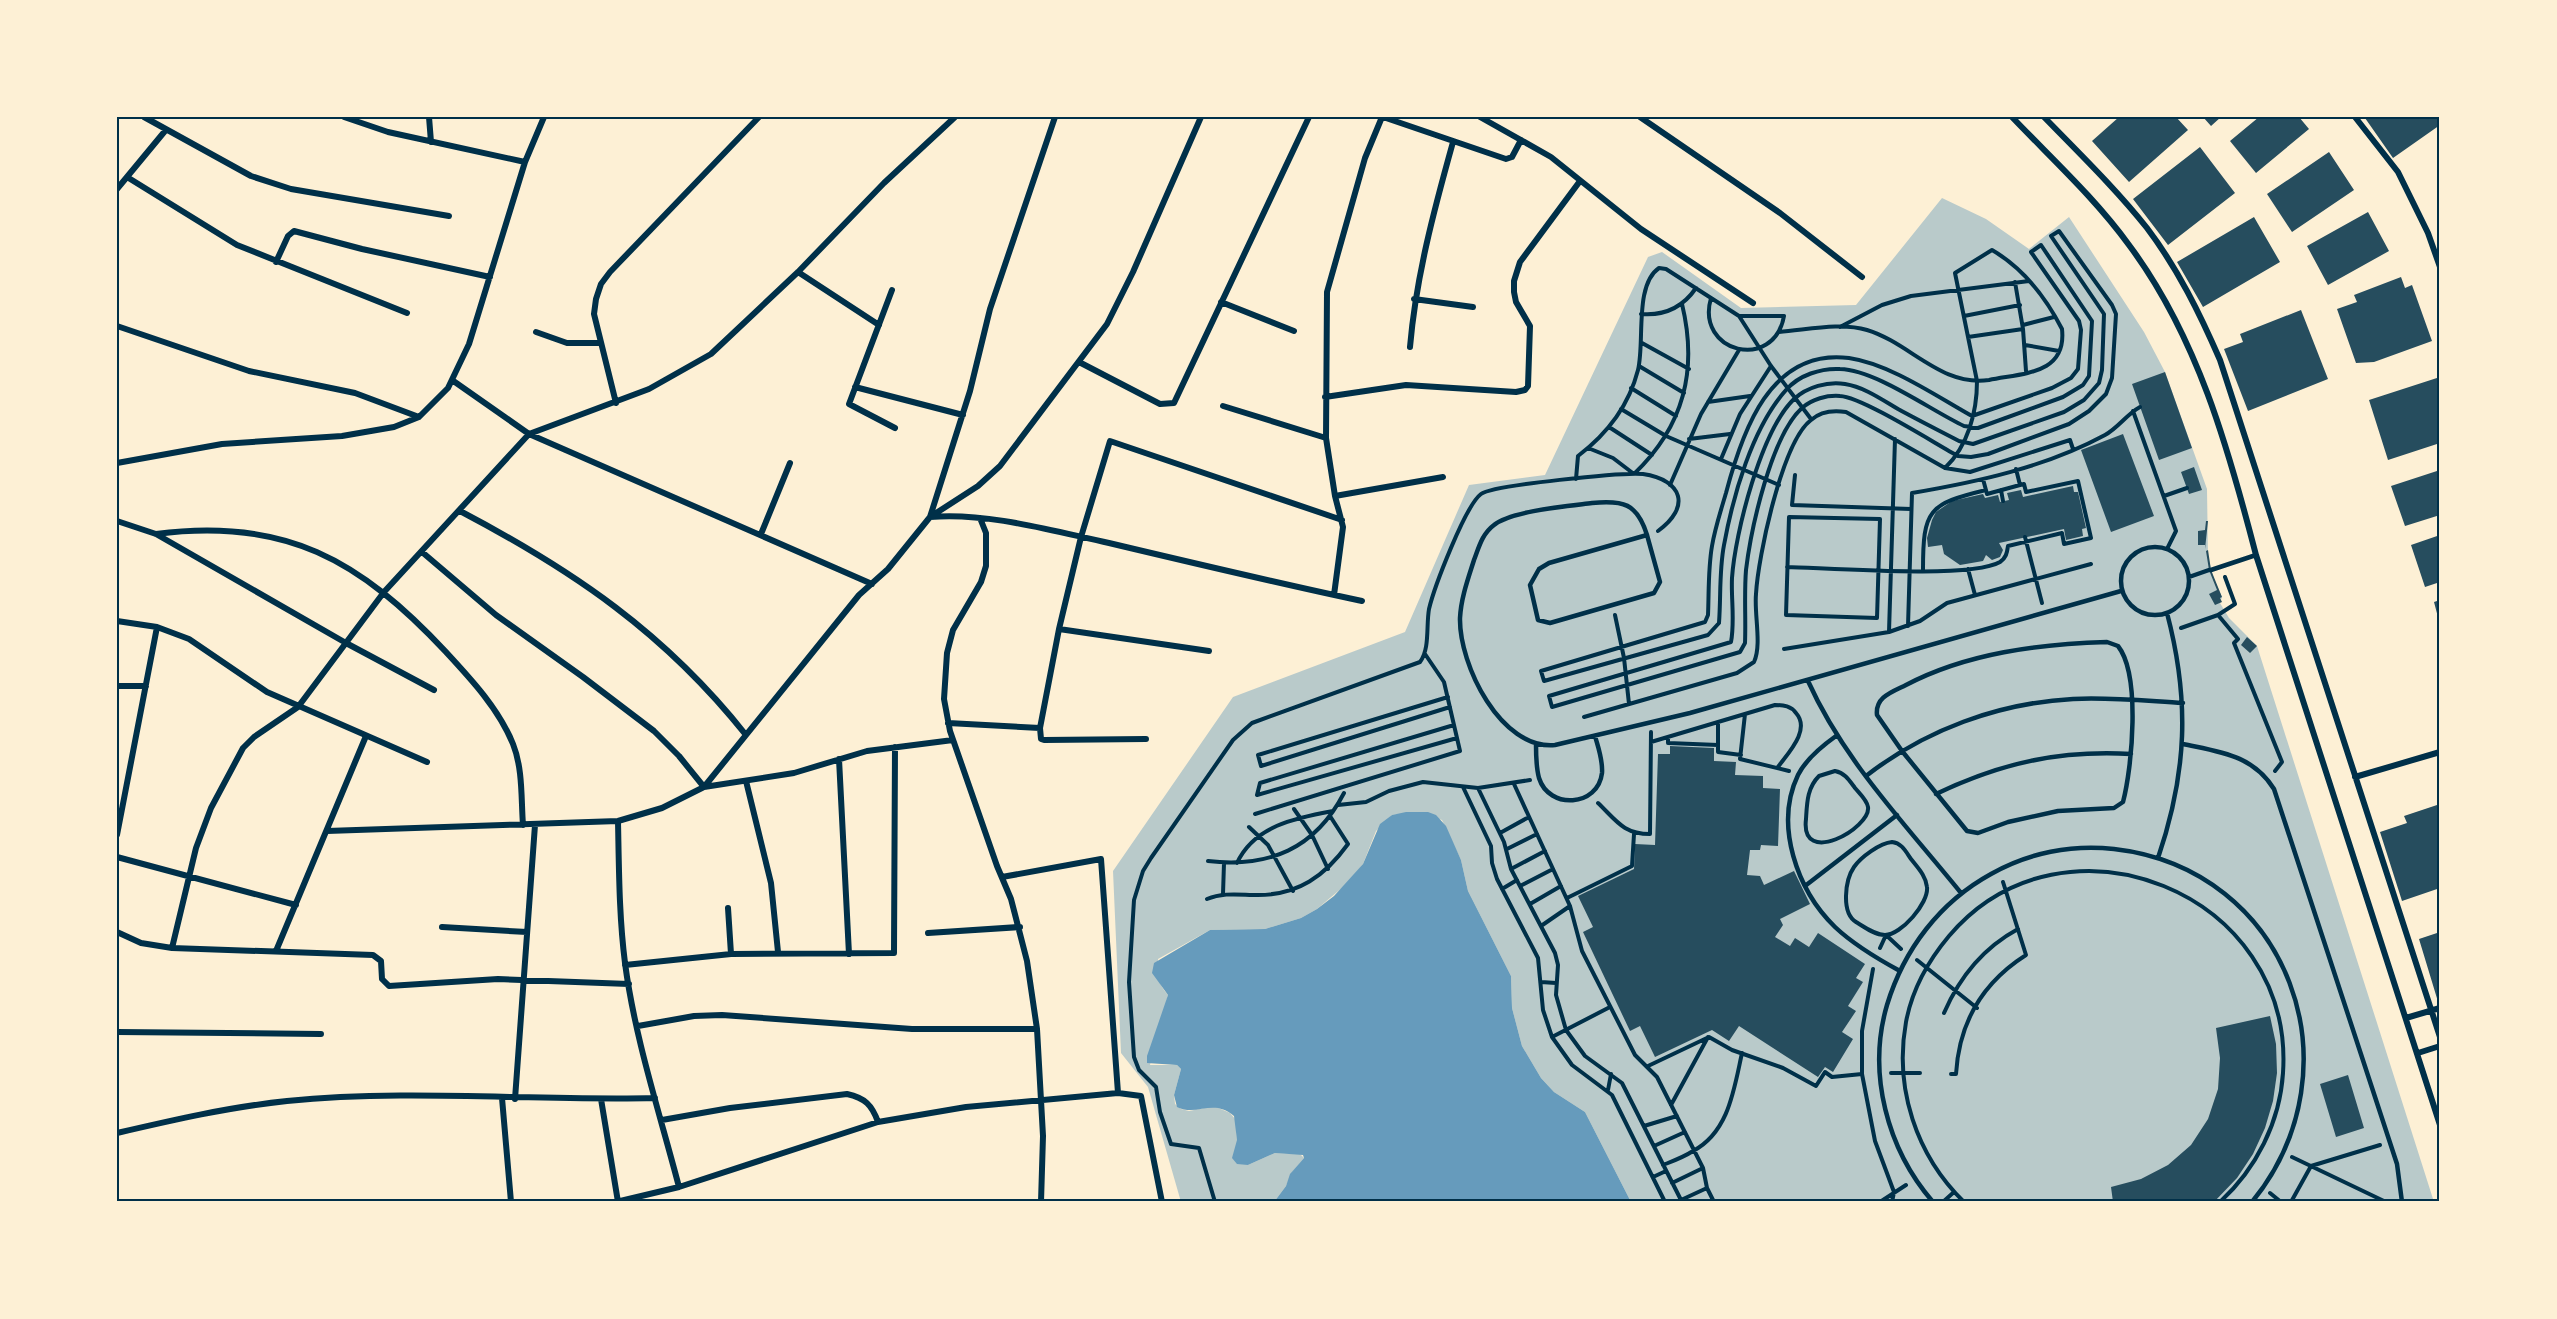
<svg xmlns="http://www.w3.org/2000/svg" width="2557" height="1319" font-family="'Alegreya Sans',sans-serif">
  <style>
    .green { fill: #b9caca }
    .water { fill: #669bbc }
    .building { fill: #264d5e }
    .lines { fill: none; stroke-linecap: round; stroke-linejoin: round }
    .path { stroke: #003049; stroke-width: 4 }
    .service { stroke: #003049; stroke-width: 4.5 }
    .minor { stroke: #003049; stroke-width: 6 }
    .neatline { fill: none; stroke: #003049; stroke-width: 2 }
  </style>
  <rect width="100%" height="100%" fill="#fdf0d5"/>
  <path class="green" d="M1942,198l44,21 43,30 40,-32 75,115 21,40 42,117 1,68 6,22 8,18 -2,6 9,15 28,28 177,556h-803l-46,-90 -31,-20 -13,-14 -19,-32 -10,-38 -1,-32 -43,-85 -7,-31 -19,-40 -22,-8 -28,3 -16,16 -13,33 -13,17 -33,28 -16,9 -36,11 -55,1 -52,29c0,18 -1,23 10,36l-18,70h27l4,4 -7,26 1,9 6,5 8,2 25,-5 16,7 6,7 1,20 11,25 27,-12 25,1 4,4 -12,14 -6,14 -12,16h-93l-33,-115 -27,-34 -8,-182 120,-174 172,-65 64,-147 76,-10 103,-218 14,-5 79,56 115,-3z"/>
  <path class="water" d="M1406,812h22l8,3 10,11 15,34 7,31 43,85 1,32 10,38 19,32 13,14 31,20 46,90h-357l12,-16 4,-12 14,-16 -1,-3 -28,-2 -27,12 -11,-1 -5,-6 5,-18 -3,-24c-21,-18 -37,1 -57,-9l-3,-12 7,-26 -4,-4 -30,-2v-7l21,-61 -16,-22 2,-10 56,-33 55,-1 36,-11 16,-9 17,-13 29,-32 17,-40 12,-9z"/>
  <path class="building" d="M2119,117h57l12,13 -59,52 -37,-41z
    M2203,117h18l-10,9z
    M2259,117h40l10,12 -53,44 -26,-32z
    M2367,117h73v8l-47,33 -28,-40z
    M2200,147l35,46 -67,52 -35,-46z
    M2329,152l25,38 -62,42 -25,-38z
    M2368,212l21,39 -61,34 -21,-39z
    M2254,217l26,45 -77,45 -26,-45z
    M2401,277l4,11 7,-3 20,56 -58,21 -18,1 -19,-54 20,-7 -3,-7z
    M2301,310l27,69 -80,32 -24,-62 19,-7 -3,-8z
    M2165,372l27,76 -33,12 -27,-76z
    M2440,377v66l-52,17 -19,-60z
    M2123,434l31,82 -43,16 -30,-82z
    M2194,467l8,23 -13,4 -8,-22z
    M2440,470v45l-35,11 -14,-40z
    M2073,486l1,6h4l8,36 -4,1 1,7 -17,4 -2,-11 -65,14 4,7 -3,7 -8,3 -6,-5 -3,6 -23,4 -16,-11 -2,-9 -14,2 -1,-9 5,-18 4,-8 16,-11 31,-7 2,4 13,-3 2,7 9,-2 -2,-7 14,-3 2,7z
    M2206,521h2l-3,28v-4h-7v-14l7,-1z
    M2440,535v47l-15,5 -14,-42z
    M2208,550l3,20 11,27 -2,1 2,4 -7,3 -6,-11 8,-4 -8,-20 -3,-19z
    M2440,600v21h-1l-5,-19z
    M2247,637l10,9 -7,7 -9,-8z
    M1670,746l44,2v13l22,1 -1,13 28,1v12l17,1 -2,57 -17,-1 -1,5h-10l-3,25 13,1 4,9 30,-14 16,33 -30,15 3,6 -8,12 15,9 5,-8 14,9 9,-14 47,31 -9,14 7,4 -15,24 8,5 -14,21 11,7 -20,33 -8,-5 -7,10 -79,-51 -10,15 -17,-11 -57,27 -15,-31 -10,5 -47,-99 10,-5 -15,-31 56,-27 1,-25 20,1 3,-91h12z
    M2440,804v84l-38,13 -22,-69 27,-9 -3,-7z
    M2440,932v73h-1l-20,-66z
    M2270,1016l6,28 1,29 -4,28 -8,27 -12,26 -16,24 -23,24h-101l-2,-15 30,-8 27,-14 23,-20 17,-26 10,-30 2,-31 -4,-30z
    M2348,1075l16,53 -28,9 -16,-53z"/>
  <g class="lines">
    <path class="path" d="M2059,231l53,74 4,9 -4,64 -6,16 -17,17 -20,13 -81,30 -17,3 -13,-1c-24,-13 -96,-59 -118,-60 -13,-1 -28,3 -38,12 -31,28 -51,121 -56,162 -2,25 0,49 -1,73l-5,9 -188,55 -3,-11 182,-54c4,-21 0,-43 1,-64 3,-45 29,-147 62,-179 13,-12 34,-18 51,-15 19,3 36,15 53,25 20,11 40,21 61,32l14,3 91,-32 20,-12 15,-17 3,-13 2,-56 -53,-78z
      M2041,245l51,76 -3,55 -6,9 -20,12 -85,31 -14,-2c-34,-16 -88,-56 -124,-57 -19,-1 -41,6 -54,21 -34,38 -53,106 -62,155 -5,26 -3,52 -5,78l-11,12 -164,46 -3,-10 164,-49 3,-7c1,-23 0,-46 4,-69 3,-18 9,-36 14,-53 16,-61 44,-145 123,-135 41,6 87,38 123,58l80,-28 19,-10 7,-9 3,-39 -2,-9 -48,-69z
      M2015,282l8,47 3,42
      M1711,298c-16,55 63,74 73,18h-44
      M1641,314c24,2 42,-7 55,-26
      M1964,316l56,-11
      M2023,325l31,-8
      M1840,327l42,-22 29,-9 118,-15
      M1779,332c28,-2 61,-10 88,-2 43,13 74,57 122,50 33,-7 78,-5 73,-51 -16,-31 -39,-61 -70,-79l-37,23 22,108c0,31 -9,65 -32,87
      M1968,337l55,-8
      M1642,343l47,26
      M2025,345l34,6
      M1639,366l45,27
      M1631,388l45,28
      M1708,402l42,-6
      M1621,409l45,27 113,49
      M2133,411l43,120 -9,18
      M1609,427l43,28
      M1689,439l41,-5
      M1588,448l25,10 21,16c50,-48 64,-104 48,-170
      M1721,459l19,-45 31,-48
      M1795,475l-3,30 119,4
      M1576,479l2,-23c29,-22 51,-51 60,-86 7,-28 -4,-85 21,-102l7,1 73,47 32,50 40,53
      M1983,479l4,15 33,-9 -4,-16
      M1670,485l31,-71 38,-64
      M2001,490l2,11
      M2164,496l23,-8
      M1789,517l91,2 -3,99 -91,-3z
      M2025,537l17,66
      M1787,567c41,1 184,12 213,-5 6,-4 7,-9 8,-16l54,-13 2,11 27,-6 -13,-57 -52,11 -2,-8 -4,1
      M1968,569l7,26
      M1923,570c0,-60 5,-66 63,-80
      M1615,615l9,43 5,46
      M2218,615l20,24 -4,4 48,119 -7,9
      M1908,626l4,-133c65,-11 134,-26 193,-58 13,-7 22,-21 35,-28
      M2181,628l37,-13 17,-11 -10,-27
      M1889,632l6,-193
      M1784,649l105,-17 31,-11 27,-18 144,-39
      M1448,697l-190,58 3,11 189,-59
      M1745,714l-5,45 49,12
      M1584,717l153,-44 17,-11c8,-17 0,-48 2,-68 2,-37 26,-152 55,-174 10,-9 22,-10 35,-8l99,56 25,4 100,-32 3,9
      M1718,723v29l23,3
      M1454,725l-194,58 -3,12 200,-57
      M1668,738v5l50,2
      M1651,742l124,-37c9,0 16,1 21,8 15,17 -8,40 -18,54
      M1835,771c10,2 14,9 20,17 4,5 12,12 13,19 3,21 -68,61 -62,12 1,-16 1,-31 13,-43z
      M1514,784l56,122 12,45 53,104 22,22 46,91 4,20 7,14
      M1463,787l28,59 1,17 5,16 41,79 5,52 9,27 20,28 40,30 53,107
      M1478,788l26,54 7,27 44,84 3,12 -2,30 10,35 19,26 37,27 60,119
      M1598,803c18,17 25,31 52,31l1,-102
      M1338,805l28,-3 23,-11 34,-9 55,6 52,-8
      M1294,809l18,26 16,34
      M1255,814l205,-63 -16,-69 -19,-28
      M1249,827l19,18 25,46
      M1500,833l29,-16
      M1892,842c10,1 14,10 19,17 7,9 15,17 16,28 2,16 -26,48 -42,48 -10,0 -21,-8 -29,-13 -15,-9 -11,-42 -2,-55 7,-10 26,-24 38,-25z
      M1507,849l30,-15
      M1208,861c61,7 107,-12 136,-68
      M1237,863c17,-37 58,-45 96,-52
      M1511,869l34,-18
      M1520,886l33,-17
      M1502,889l15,-9
      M1223,894l1,-31
      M1567,898l65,-32 2,-32
      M1207,899c17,-7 33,-4 51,-4 40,0 67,-19 90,-51l-18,-28
      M1530,904l31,-18
      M1541,926l29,-20
      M1880,948l6,-13 15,14
      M1917,960l60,48
      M1873,969l-11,62v43l13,67 19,51 -2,10
      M1541,982l15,1
      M1944,1013c16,-37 39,-65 74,-84
      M1552,1037l58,-30
      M1648,1066l61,-29 23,13 51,18 33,18 9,-14 7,5 30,-3
      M1891,1073h29
      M1951,1074h5c3,-52 26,-91 70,-119l-23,-73
      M1608,1090l3,-16
      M1671,1105l37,-68
      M1644,1126l33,-10
      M1654,1146l31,-14
      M2292,1157l94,45
      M1663,1165c10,-4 21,-8 30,-14 36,-19 41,-62 49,-98
      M1653,1177l13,-6
      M1672,1183l31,-15
      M2270,1193l11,9
      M1681,1200l26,-12
      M1944,1201l10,-9
      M1215,1202l-16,-54 -28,-4 -11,-32 -4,-25 -17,-17 -5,-13 -5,-75 5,-82 9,-29 8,-13 82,-118 19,-17 168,-61c10,-13 6,-36 9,-53 5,-21 36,-103 52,-115 12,-9 144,-22 162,-20 40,6 48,33 15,57
      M1880,1202l26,-17
      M1964,1202c-48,-47 -70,-114 -58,-180 6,-32 22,-61 43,-86 115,-136 346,-43 334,137 -3,49 -27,96 -63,129
      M2291,1202l20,-36 69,-21"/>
    <path class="service" d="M1647,535c-10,-32 -24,-35 -55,-32 -24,3 -81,8 -98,22 -12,9 -15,22 -20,35 -6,19 -13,38 -14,58 -1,47 41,132 95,127l135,-32 431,-122
      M1647,535l13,47 -6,11 -104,30 -12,-3 -8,-35 9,-16 10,-6z
      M2121 581a34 34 0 1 1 68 0a34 34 0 1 1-68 0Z
      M2211,570l45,-15
      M2189,577l20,-7
      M2107,642l11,4c23,29 14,122 5,156l-9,6 -56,3 -50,11 -30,11 -11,-2 -65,-80 -25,-36c-2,-18 15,-23 29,-30 61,-32 133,-41 201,-43z
      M1808,681c36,80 98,144 153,212
      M1836,736c-14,10 -30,23 -38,39 -24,50 -1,115 37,152 19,18 41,31 65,44
      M2183,744c37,8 70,11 91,45l123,375 5,38
      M1536,745c0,11 0,22 3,33 10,32 59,29 63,-5 1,-13 -4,-26 -7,-37
      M1866,776c59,-46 132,-73 207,-77 37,-2 74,2 110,4
      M1936,794c65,-31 123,-44 195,-40
      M2158,858c29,-85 32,-158 9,-245
      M1805,886l92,-71
      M1933,1202c-46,-53 -66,-129 -46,-197 17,-56 53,-103 104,-131 37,-21 81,-30 123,-25 175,20 247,219 138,353"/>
    <path class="minor" d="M144,117l107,59 40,13 158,27
      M344,117l44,15 137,30
      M429,117l2,25
      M1055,117l-65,192 -20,82 -40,126c57,-5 123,14 179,26 84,20 168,40 253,58
      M1383,117l123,42 6,-2 9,-17
      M1480,117l71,40 90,72 112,74
      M1640,117l140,96 82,64
      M2012,117c39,41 83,81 117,128 68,91 99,202 127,310l184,570
      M2044,117c35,36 72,72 103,111 31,41 53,86 73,132l220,677
      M2355,117l43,55 30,61 12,34
      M127,177l110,68 170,68
      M117,189l48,-58
      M276,262l12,-26 6,-5 68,18 128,28
      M798,272l81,53
      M892,290l-43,114 46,24
      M1414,299l59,8
      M1221,302l73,29
      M117,326l132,45 106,22 64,24
      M536,332l31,11h34
      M1410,347c6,-70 24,-137 43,-205
      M1079,362l81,42 14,-1 135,-286
      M452,380l77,54 343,150
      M855,387l108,28
      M1325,397l81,-12 110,7 9,-2 3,-4 2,-60 -14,-24 -2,-10v-11l6,-19 60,-81
      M616,403l-22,-89 2,-15 5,-15 9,-12 149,-155
      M1223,406l103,32
      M117,463l105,-19 120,-8 52,-9 25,-10 29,-29 21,-44 56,-182 19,-45
      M1335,496l108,-19
      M460,511c114,60 205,122 286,224
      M980,518l6,15v33l-5,16 -28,48 -6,23 -3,46 6,32 47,135 14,33 16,62 10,68 6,107 -2,66
      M117,521l39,13 190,109 88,47
      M156,534c129,-17 204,26 290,118 25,27 53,57 67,92 10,25 8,55 10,81
      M761,534l29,-71
      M422,552l74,63 87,62 71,54 25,25 25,31 155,-192 29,-26 42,-52 48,-31 22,-20 107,-142 26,-52 68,-155
      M1334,595l9,-68 -8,-31 -9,-58 1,-146 38,-134 17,-41
      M117,621l40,6 32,12 78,53 160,70
      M1059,629l150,22
      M117,686h29
      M948,723l92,5 1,11 3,1 102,-1
      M1040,728l19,-99 22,-92 29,-96 232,79
      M839,759l10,195
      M2355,777l85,-25
      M746,781l25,102 7,69
      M618,821c1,48 1,95 7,142 10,76 35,151 54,224
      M327,831l291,-10 44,-13 42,-21 90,-14 73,-22 86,-11
      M117,835l40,-208
      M117,857l179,48
      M1002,877l99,-18 17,234
      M728,908l3,46
      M442,927l85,5
      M117,932l24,11 31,5 201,7 8,6 1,18 7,7 109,-7 131,5
      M928,933l92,-6
      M172,948l24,-100 15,-40 32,-60 11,-11 44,-30 86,-115 145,-158 120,-45 62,-35 87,-82 86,-89 71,-66
      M276,951l90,-215
      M625,965l106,-11 163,-1 1,-206
      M2406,1018l34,-10
      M638,1026l56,-10 28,-1 190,14h125
      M117,1032l204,2
      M2418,1053l22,-7
      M502,1098l9,104
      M515,1099l20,-274
      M601,1099l17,103
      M662,1120l68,-12 117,-14c18,4 25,11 31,28
      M117,1133c56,-13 112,-26 170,-32 122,-12 246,0 368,-3
      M616,1202l63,-15 199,-65 88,-15 152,-14 23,3 21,106"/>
  </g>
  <rect width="2557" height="1319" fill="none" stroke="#fdf0d5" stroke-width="237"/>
  <rect x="118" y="118" width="2320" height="1082" class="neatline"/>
</svg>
